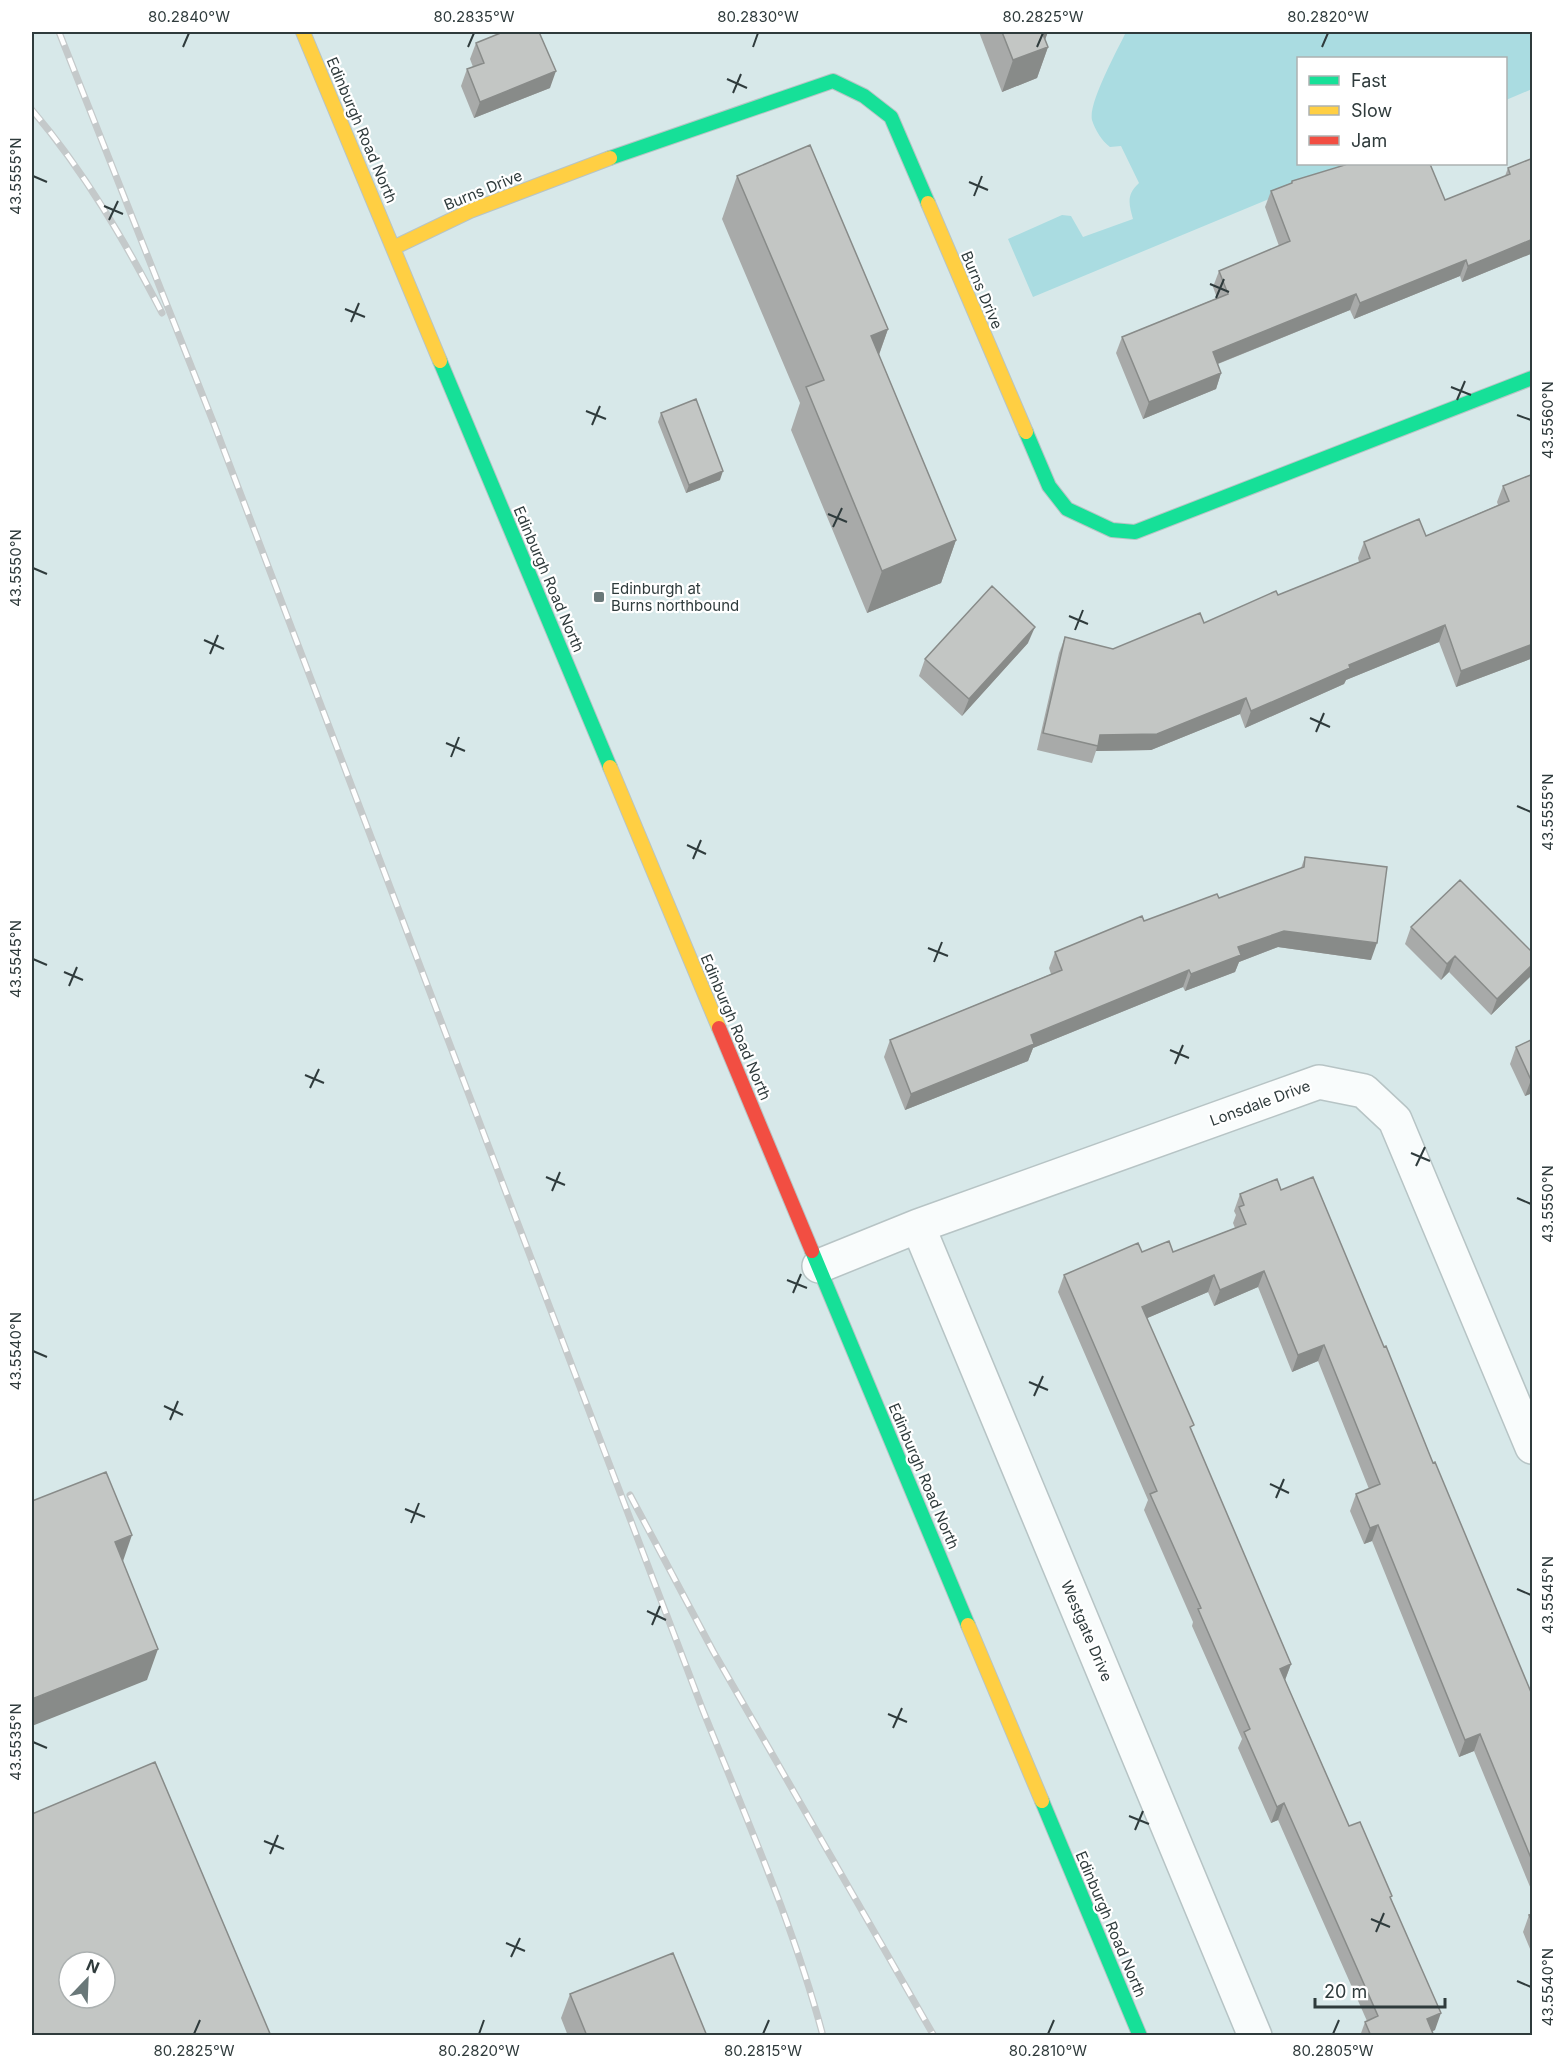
<svg xmlns="http://www.w3.org/2000/svg" width="1564" height="2067" font-family="Inter,sans-serif">
  <style>
    .park { fill: #aadce1 }
    .lines { fill: none; stroke-linecap: round; stroke-linejoin: round }
    .street-casing { stroke: #b7c4c5; stroke-width: 36 }
    .fast-casing { stroke: #b7c4c5; stroke-width: 16 }
    .slow-casing { stroke: #b7c4c5; stroke-width: 16 }
    .jam-casing { stroke: #b7c4c5; stroke-width: 16 }
    .street { stroke: #f9fcfc; stroke-width: 33 }
    .fast { stroke: #16e098; stroke-width: 14 }
    .slow { stroke: #ffcf43; stroke-width: 14 }
    .jam { stroke: #f24e42; stroke-width: 14 }
    .rail-casing { stroke: #c4c9ca; stroke-width: 7 }
    .rail { stroke: #fff; stroke-width: 4.5; stroke-dasharray: 14; stroke-linecap: butt }
    .wall { fill: #a8aaa9 }
    .shaded-wall { fill: #888b89 }
    .building { fill: #c3c6c4; stroke: #888b89; stroke-width: 1.5; fill-rule: evenodd }
    .ticks { fill: none; stroke: #2f3b3c; stroke-width: 2 }
    .poi-dot { fill: #6a7879; stroke: #fff; stroke-width: 2 }
    .labels { text-anchor: middle; dominant-baseline: central; stroke-width: 4.5; stroke-linejoin: round; paint-order: stroke }
    .street-label { font-size: 15px; fill: #2f3b3c; stroke: #fff }
    .poi-label { font-size: 15px; fill: #2f3b3c; stroke: #fff; text-anchor: start }
    .neatline { fill: none; stroke: #2f3b3c; stroke-width: 2 }
    .ticks-label { font-size: 15px; text-anchor: middle; fill: #2f3b3c }
  </style>
  <rect width="100%" height="100%" fill="#d7e8e9"/>
  <path class="park" d="M1126,32h406v57l-26,11v-42h-208v106h55l-320,133 -25,-58 54,-24 9,1 12,21 50,-18c-4,-15 -7,-24 6,-36l-18,-37 -11,1c-8,-6 -15,-17 -18,-27 -4,-17 26,-71 34,-88z"/>
  <g class="lines">
    <defs>
      <path id="street" d="M918,1226l337,810
        M819,1266l99,-40 401,-144 45,9 31,29 137,327"/>
      <path id="fast" d="M610,158l223,-77 31,15 27,21 37,86
        M440,361l170,406
        M1026,432l23,54 18,23 45,21 23,2 397,-154
        M812,1251l156,374
        M1042,1801l98,235"/>
      <path id="slow" d="M303,32l137,329
        M928,203l98,229
        M393,248l77,-37 140,-53
        M610,767l109,261
        M968,1625l74,176"/>
      <path id="jam" d="M719,1028l93,223"/>
    </defs>
    <use href="#street" class="street-casing"/>
    <use href="#fast" class="fast-casing"/>
    <use href="#slow" class="slow-casing"/>
    <use href="#jam" class="jam-casing"/>
    <use href="#street" class="street"/>
    <use href="#fast" class="fast"/>
    <use href="#slow" class="slow"/>
    <use href="#jam" class="jam"/>
    <defs>
      <path id="rail" d="M59,32l155,392 488,1284c43,108 91,215 121,328
        M32,110c52,61 93,131 130,203
        M630,1495l83,156 221,385"/>
    </defs>
    <use href="#rail" class="rail-casing"/>
    <use href="#rail" class="rail"/>
  </g>
  <path class="wall" d="M979,32h69l-3,7 3,8 -11,31 -35,14z
    M476,43l74,45 -76,30 -13,-32 6,-17 6,-2 -3,-8z
    M1533,158v95l-71,29 -2,-6 -106,43 -4,-9 -132,54 3,9 -5,16 -73,30 -27,-66 6,-16 95,-39 -4,-11 6,-16 60,-25 -14,-39 6,-16 20,-8 1,-2 50,-15 1,-2h87l15,36 60,-24 3,-8z
    M737,176l151,153 -9,26 77,185 -15,43 -74,30 -76,-183 9,-27 -78,-184z
    M661,413l59,67 -34,13 -28,-71z
    M1533,474v184l-77,29 -17,-45 -93,38 -2,4 -99,44 -5,-14 -89,36 -55,1 -4,12 -55,-13 22,-97 6,-16 48,12 91,-26 74,-28 81,-33 -1,-4 6,-16 62,-6 72,-31 -1,-3 6,-16z
    M1028,643l-66,73 -43,-40 6,-17z
    M1305,857l66,103 -93,-13 -39,15 -4,10 -50,19 -2,-4 -150,61 -5,13 -123,49 -21,-53 6,-17 161,-66 -2,-6 6,-16 89,-31 75,-23 82,-30z
    M1411,927l122,26 -1,22 -41,40 -42,-43 -8,8 -36,-36z
    M1533,1039v61l-3,-6 -5,2 -15,-32 6,-17z
    M1281,1190l103,157 149,350v197l-59,-143 -15,6 -87,-216 -8,3 -14,-33 6,-17 13,-5 -51,-128 -26,11 -34,-85 -44,19 -6,-14 -61,26 45,114 99,232 -6,16 64,146 42,73 44,131 -3,1 2,5h-74l5,-14 2,-1 -89,-201 -7,3 -33,-75 4,-9 -50,-113 1,-4 -49,-112 4,-10 -90,-208 6,-17 78,-23h31l62,-24 -2,-5 3,-8 -2,-4 6,-17z
    M1533,1914v42l-10,-24 6,-17z
    M570,1994l137,42h-139l-7,-18z"/>
  <path class="shaded-wall" d="M1037,32h11l-7,18 7,-3 -11,31 -35,14 11,-32z
    M556,71l-6,17 -76,30 6,-16z
    M1533,239v14l-71,29 6,-16z
    M1466,260l-6,16 -106,43 6,-16z
    M1356,294l-6,16 -143,58 6,-16z
    M888,329l-15,42 -2,-35z
    M1221,373l-5,16 -73,30 6,-17z
    M723,471l-3,9 -34,13 3,-8z
    M956,540l-15,43 -74,30 15,-42z
    M1445,625l-6,17 -93,38 -2,4 -99,44 6,-17 98,-46z
    M1035,627l-7,16 -66,73 7,-17z
    M1533,644v14l-77,29 5,-16z
    M1246,698l-6,16 -89,36 -55,1 4,-16z
    M1284,931l93,12 -6,17 -93,-13 -39,15 -4,10 -50,19 6,-17 47,-27z
    M1455,956l-6,16 -8,8 6,-16z
    M1533,964l-1,11 -41,40 6,-16z
    M1189,970l-6,17 -150,61 -5,13 -123,49 6,-16 120,-59z
    M1533,1079v7l-3,8 -5,2 6,-16z
    M1264,1271l-6,16 -44,19 6,-16z
    M1214,1275l-6,17 -72,31 6,-16z
    M1324,1345l-6,16 -26,11 6,-17z
    M1378,1525l-6,16 -8,3 6,-16z
    M132,1535l-11,32 -6,-25z
    M158,1649l-11,31 -115,46v-27z
    M1291,1664l-6,16 -5,-11z
    M1480,1734l-6,17 -15,6 6,-17z
    M1284,1803l-6,17 -7,3 6,-16z
    M1441,2013l-6,17 -13,6 5,-17z"/>
  <path class="building" d="M503,32h8v1l3,-1h25l17,39 -76,31 -13,-33 17,-6 -8,-20z
    M1002,32h40l6,15 -35,13z
    M810,145l78,184 -17,7 85,204 -74,31 -76,-184 18,-7 -87,-204z
    M1533,158v81l-65,27 -2,-6 -106,43 -4,-9 -143,58 8,21 -72,29 -27,-65 106,-43 -9,-23 71,-30 -19,-50 21,-8v-2l53,-16 -1,-1h86l15,36 65,-26 -2,-6z
    M696,399l27,72 -34,14 -28,-72z
    M1533,474v170l-72,27 -16,-46 -96,40 1,3 -99,43 -5,-13 -89,36 -57,1 -2,11 -55,-13 22,-96 48,12 87,-36 4,10 72,-32 2,4 92,-37 -6,-16 55,-23 7,17 83,-35 -6,-15z
    M992,586l43,41 -66,72 -44,-40z
    M1305,857l82,10 -10,76 -93,-12 -46,16 3,8 -50,19 -2,-4 -158,65 3,9 -123,50 -21,-54 172,-70 -7,-18 87,-36 2,5 73,-27 2,4 85,-31z
    M1460,880l73,73v11l-36,35 -42,-43 -8,8 -36,-37z
    M1533,1039v40l-2,1 -15,-33z
    M1313,1177l71,170 2,-1 47,117 2,-1 98,235v166l-53,-129 -15,6 -87,-215 -8,3 -14,-34 24,-10 -56,-139 -26,10 -34,-84 -44,19 -6,-15 -72,32 52,118 -4,2 101,237 -11,5 69,157 11,-4 32,74 -2,1 51,116 -14,6 7,17h-63l-6,-14 13,-6 -94,-213 -7,4 -33,-75 6,-3 -52,-120 3,-1 -51,-114 7,-3 -93,-216 74,-32 4,9 27,-11 4,11 73,-28 -7,-17 5,-2 -4,-11 37,-15 4,11z
    M106,1472l26,63 -17,7 43,107 -126,50v-198z
    M155,1762l116,274h-239v-222zM69,1962h36v36h-36z
    M1533,1914v10l-4,-9z
    M673,1953l34,83h-120l-17,-42z"/>
  <path class="ticks" d="M183,47l6,-14M468,47l6,-14M753,47l5,-14M1037,47l6,-14M1322,47l6,-14M727,79l20,9M733,93l8,-19M33,176l14,6M969,182l19,8M974,196l8,-20M104,206l19,8M109,220l9,-19M1210,284l19,8M1216,298l8,-19M345,309l20,8M351,322l8,-19M1451,387l20,8M1457,400l8,-19M586,411l20,8M1517,415l14,5M592,425l8,-19M828,514l19,8M833,527l9,-19M33,568l14,6M1069,616l19,8M1075,630l8,-20M204,640l20,9M210,654l8,-19M1310,718l20,9M1316,732l8,-19M446,743l19,8M451,757l8,-20M1517,806l14,6M687,845l19,9M693,859l8,-19M928,948l20,8M33,959l14,6M934,962l8,-20M64,972l19,8M69,986l8,-19M1170,1050l19,8M1175,1064l8,-19M305,1075l19,8M310,1088l9,-19M1411,1153l19,8M1416,1166l9,-19M546,1177l19,8M552,1191l8,-19M1517,1198l14,6M787,1280l20,8M793,1293l8,-19M33,1351l14,6M1029,1382l19,8M1034,1396l9,-20M164,1406l19,9M170,1420l8,-19M1270,1484l19,9M1276,1498l8,-19M405,1509l20,8M411,1523l8,-20M1517,1589l14,6M647,1611l19,9M652,1625l8,-19M888,1714l19,8M893,1728l9,-20M33,1742l14,6M1129,1816l20,8M1135,1830l8,-19M264,1841l20,8M270,1854l8,-19M1371,1919l19,8M1376,1932l8,-19M506,1943l19,8M511,1957l9,-19M1517,1981l14,6M194,2034l6,-14M479,2034l5,-14M763,2034l6,-14M1048,2034l6,-14M1333,2034l6,-14"/>
  <rect class="poi-dot" x="593" y="591" width="12" height="12" rx="3"/>
  <g class="labels">
    <g class="street-label">
      <text transform="translate(362 130) rotate(67)">Edinburgh Road North</text>
      <text transform="translate(483 190) rotate(-22)">Burns Drive</text>
      <text transform="translate(982 290) rotate(67)">Burns Drive</text>
      <text transform="translate(549 579) rotate(67)">Edinburgh Road North</text>
      <text transform="translate(736 1027) rotate(67)">Edinburgh Road North</text>
      <text transform="translate(1260 1103) rotate(-20)">Lonsdale Drive</text>
      <text transform="translate(924 1476) rotate(67)">Edinburgh Road North</text>
      <text transform="translate(1087 1631) rotate(67)">Westgate Drive</text>
      <text transform="translate(1111 1924) rotate(67)">Edinburgh Road North</text>
    </g>
    <g class="poi-label">
      <text x="611" y="588">Edinburgh at<tspan x="611" dy="17">Burns northbound</tspan></text>
    </g>
  </g>
  <rect width="1564" height="2067" fill="none" stroke="#ffffff" stroke-width="66"/>
  <rect x="1297" y="57" width="210" height="108" fill="#ffffff" stroke="#acb1b1" stroke-width="1.5"/>
  <rect x="1309" y="76" width="30" height="9" fill="#16e098" stroke="#acb1b1" stroke-width="1.5"/>
  <text x="1351" y="87" font-size="18" fill="#2f3b3c">Fast</text>
  <rect x="1309" y="106" width="30" height="9" fill="#ffcf43" stroke="#acb1b1" stroke-width="1.5"/>
  <text x="1351" y="117" font-size="18" fill="#2f3b3c">Slow</text>
  <rect x="1309" y="136" width="30" height="9" fill="#f24e42" stroke="#acb1b1" stroke-width="1.5"/>
  <text x="1351" y="147" font-size="18" fill="#2f3b3c">Jam</text>
  <g transform="translate(87 1980) rotate(23)"><circle r="28" fill="#ffffff" stroke="#acb1b1" stroke-width="1.5"/>
  <path d="M0-4.5L10 22L0 15L-10 22Z" fill="#6a7879"/>
  <text y="-9" font-size="16" font-weight="bold" text-anchor="middle" fill="#2f3b3c">N</text>
  </g>
  <path d="M1315 1998v9h130v-9" fill="none" stroke="#2f3b3c" stroke-width="3"/>
  <text x="1324" y="1998" font-size="18" fill="#2f3b3c" stroke="#ffffff" stroke-width="4.5" paint-order="stroke">20 m</text>
  <rect x="33" y="33" width="1498" height="2001" class="neatline"/>
  <g class="ticks-label">
    <text x="189" y="22">80.2840°W</text>
    <text x="474" y="22">80.2835°W</text>
    <text x="758" y="22">80.2830°W</text>
    <text x="1043" y="22">80.2825°W</text>
    <text x="1328" y="22">80.2820°W</text>
    <text transform="translate(16 176) rotate(-90)" y="5">43.5555°N</text>
    <text transform="translate(1548 420) rotate(-90)" y="5">43.5560°N</text>
    <text transform="translate(16 568) rotate(-90)" y="5">43.5550°N</text>
    <text transform="translate(1548 812) rotate(-90)" y="5">43.5555°N</text>
    <text transform="translate(16 959) rotate(-90)" y="5">43.5545°N</text>
    <text transform="translate(1548 1204) rotate(-90)" y="5">43.5550°N</text>
    <text transform="translate(16 1351) rotate(-90)" y="5">43.5540°N</text>
    <text transform="translate(1548 1595) rotate(-90)" y="5">43.5545°N</text>
    <text transform="translate(16 1742) rotate(-90)" y="5">43.5535°N</text>
    <text transform="translate(1548 1987) rotate(-90)" y="5">43.5540°N</text>
    <text x="194" y="2056">80.2825°W</text>
    <text x="479" y="2056">80.2820°W</text>
    <text x="763" y="2056">80.2815°W</text>
    <text x="1048" y="2056">80.2810°W</text>
    <text x="1333" y="2056">80.2805°W</text>
  </g>
</svg>
